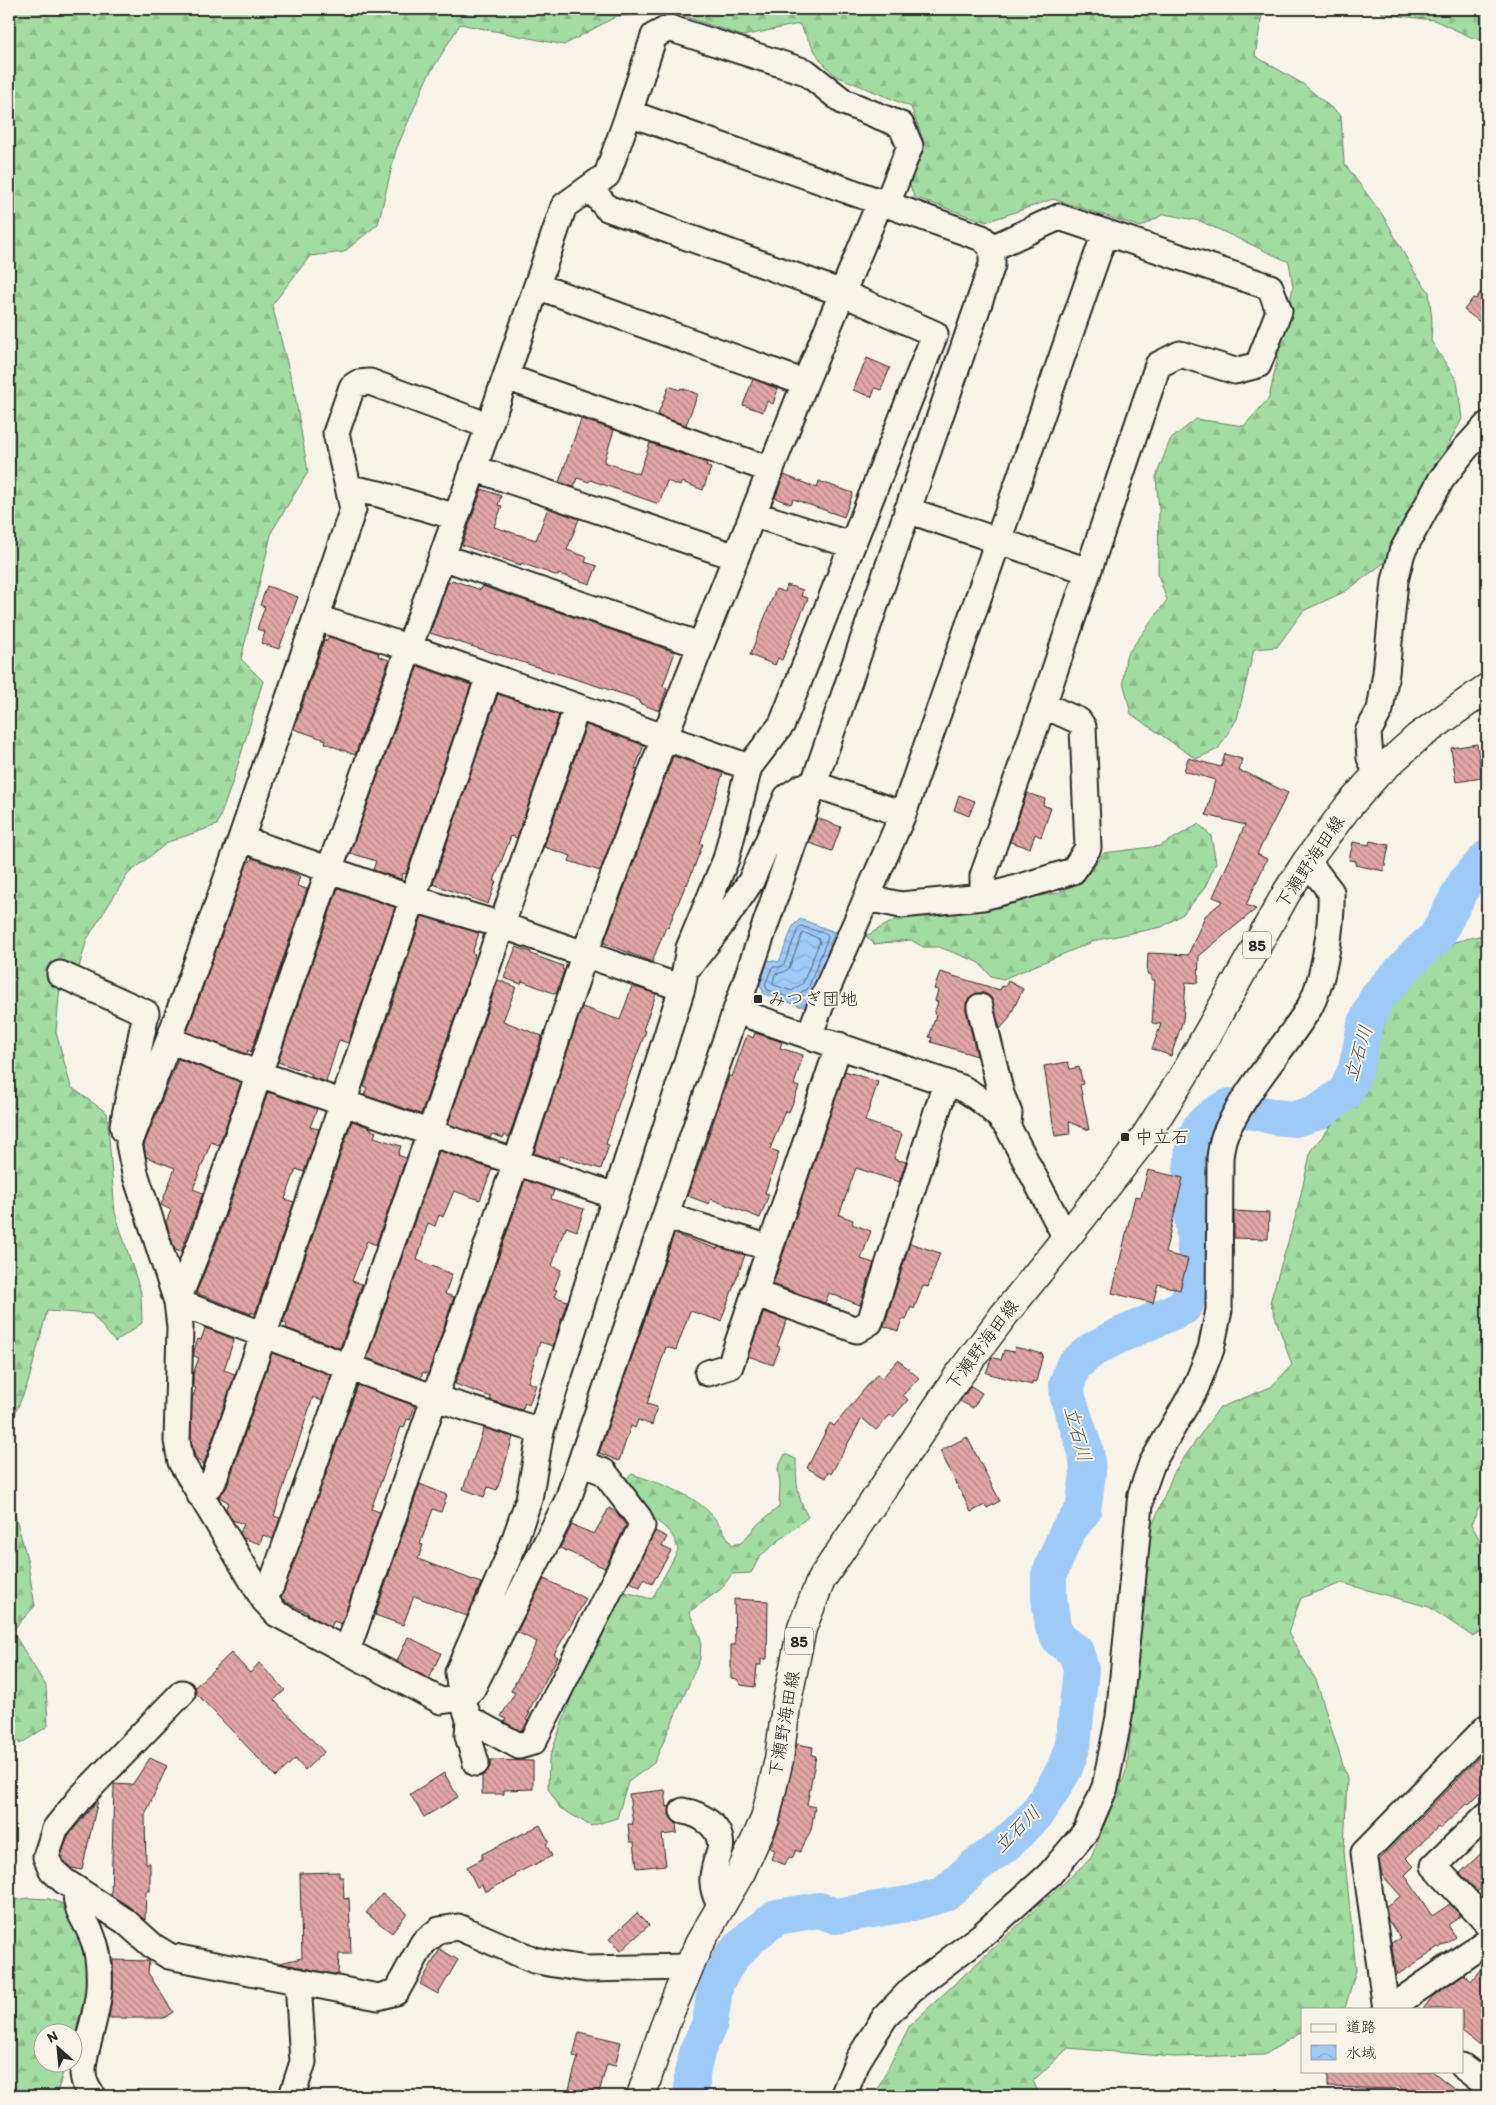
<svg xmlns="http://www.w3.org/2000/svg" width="1496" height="2105" font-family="Itim,'Klee One',sans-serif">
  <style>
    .forest { fill: url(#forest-firs); stroke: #678466 }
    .water { fill: url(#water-waves); stroke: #708aa6 }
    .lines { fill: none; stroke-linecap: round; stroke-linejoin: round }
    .shore { stroke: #596b7d; stroke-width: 1 }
    .river { stroke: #9ecaf8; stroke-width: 36 }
    .building { fill: url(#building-back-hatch); stroke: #2b2b2b }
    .minor-casing { stroke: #2b2b2b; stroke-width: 29 }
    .major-casing { stroke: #2b2b2b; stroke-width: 31 }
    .minor { stroke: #f7f3e8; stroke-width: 25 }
    .major { stroke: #f7f3e8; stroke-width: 28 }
    .poi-dot { fill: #2b2b2b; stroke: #f7f3e8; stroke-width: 2 }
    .labels { text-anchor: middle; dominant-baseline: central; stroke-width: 4; stroke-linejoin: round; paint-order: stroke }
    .shield { fill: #f7f3e8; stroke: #686764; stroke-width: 1 }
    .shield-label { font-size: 16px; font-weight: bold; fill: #2b2b2b }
    .street-label { font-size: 18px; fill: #2b2b2b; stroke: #f7f3e8 }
    .poi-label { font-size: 18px; fill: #2b2b2b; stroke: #f7f3e8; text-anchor: start }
    .water-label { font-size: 19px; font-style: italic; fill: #48535e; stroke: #f7f3e8 }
  </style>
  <defs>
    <pattern id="forest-firs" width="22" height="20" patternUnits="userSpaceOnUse" patternTransform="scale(1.25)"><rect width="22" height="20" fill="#a3dca2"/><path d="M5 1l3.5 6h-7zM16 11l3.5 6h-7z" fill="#8cbd8c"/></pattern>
    <pattern id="water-waves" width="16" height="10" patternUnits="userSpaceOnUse" patternTransform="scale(1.25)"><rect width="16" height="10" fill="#9ecaf8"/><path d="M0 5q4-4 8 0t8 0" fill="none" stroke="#88aed5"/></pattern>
    <pattern id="building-back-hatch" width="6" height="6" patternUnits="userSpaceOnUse" patternTransform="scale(1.25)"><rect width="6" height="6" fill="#e1a6a5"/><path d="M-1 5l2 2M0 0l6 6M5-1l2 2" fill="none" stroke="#b78787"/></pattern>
  </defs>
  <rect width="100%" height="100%" fill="#f7f3e8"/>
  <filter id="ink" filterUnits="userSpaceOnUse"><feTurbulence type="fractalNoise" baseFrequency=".02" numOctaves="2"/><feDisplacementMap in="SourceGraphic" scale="10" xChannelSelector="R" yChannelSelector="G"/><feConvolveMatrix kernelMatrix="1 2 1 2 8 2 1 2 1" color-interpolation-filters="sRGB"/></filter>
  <g filter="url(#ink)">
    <path class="forest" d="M9,9h1254l-8,47 48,28 38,32 3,47 40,54 29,53 16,22 3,29 -1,20 26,40 5,38 -78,144 -38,28 -43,20 -26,36 -23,2 -17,70 -19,30 -22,10 -65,-45 -8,-33 3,-25 41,-56 -9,-25 1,-66 -3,-32 14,-37 26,-21 48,7 25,-28 24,-111 -4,-25 -89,-41 -36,-7 -23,13 -88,-28 -67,23 -72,-25 -5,-15 15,-40 -13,-35 -75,-31 -15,-15 -22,-37 -56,12 -66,-22 -60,2 -53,29 -104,-21 -33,54 -31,72 -18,74 -34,28 -34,4 -38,49 22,85 14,82 -36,59 -31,128 22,22 -31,103 -15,41 -49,17 -40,32 -41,65 -8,28 -19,18 -4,47 15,55 36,26 8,100 26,80 1,30 -27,19 -23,-28 -45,-3 -19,72 -19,45z
      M1382,9h105v32l-14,-3 -39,-18 -52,-6z
      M1199,824l12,12 5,27 -12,26 -21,25 -21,13 -65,13 -94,39 -12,-3 -13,-14 -39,-15h-16l-12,-7 -37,4 -8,-8 34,-19 158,-24 25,-12 21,-28 56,-7z
      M1487,934v562h-3l-13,28 16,29v76l-15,7 -43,-29 -87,-24 -41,15 -13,35 28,47 31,98 -3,73 12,119 -11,38 -43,1v23l-38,23 -91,2 -105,-9 -35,33 7,15h-165l8,-18 27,-53 181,-167 36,-89 14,-161 10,-79 23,-57 45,-64 52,-21 21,-22 -22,-63 26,-87 15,-65 44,-53 44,-110 34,-40z
      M785,1454l11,5c0,22 1,39 12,58l-48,39 -9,17 -19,1 -11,15 -32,23 12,27 -1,20 -46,104 -26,19 -11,36 -26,8 -31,-18 -12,-20 1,-29 24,-66 26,-51 22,-51 31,8 26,-49c-5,-22 -18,-24 -31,-38 -10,-10 -15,-20 -21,-33l6,-5c26,9 57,18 78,39 9,9 15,21 22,32l9,-2 17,-19 21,-17 1,-23 -2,-16z
      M9,1509l6,5 12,45 8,47 -23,25 34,55 2,40 -28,18 -11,-12z
      M29,1898l20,1 17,6 20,38 2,41 -15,58 -1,-10h-30v30l24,1 -10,33h-47v-195z"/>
    <path class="water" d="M800,919l35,13 -25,65 -6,-2 -2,3 6,4 -2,6 -42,-14 -4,-9 8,-25 11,2 14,-36z"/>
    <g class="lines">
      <path class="shore" d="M801,926l25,8 2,3 -20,52 -7,3 -6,7 -27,-9 -3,-5 7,-18h8l4,-3 14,-35z
        M805,933l13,5 2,3 -17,42 -11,8 -18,-6 -1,-2 2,-9 9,-2 5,-4 13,-34z"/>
      <path class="river" d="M692,2096v-23l6,-24 12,-26 6,-41 16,-26 22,-22 23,-17 42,-7 17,6 77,-13 32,-9 29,-27 32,-23 29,-28 17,-26 13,-22 8,-23 8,-76 -5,-17 -16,-12 -7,-13 -4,-29v-23l18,-43 16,-21 5,-38 -2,-21 -18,-54 -1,-14 6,-18 19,-16 20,-11 72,-32 10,-18 3,-15c-2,-31 -14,-122 3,-146 8,-11 18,-16 30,-22l45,11 20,2 24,-7 27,-20 10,-23 9,-44 12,-28 41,-44 18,-16 29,-54 22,-25"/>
    </g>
    <path class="building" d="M1487,283v44l-23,-17 9,-12 3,1z
      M867,358l23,10 -9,22 -6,-2 -3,9 -19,-7z
      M753,379l25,10 -5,15 -6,-3 -4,11 -20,-7z
      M669,386l11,4 1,-2 17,6 -12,31 -27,-9 -1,-2z
      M581,419l33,11 -10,32 35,12 11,-31 57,20 -1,3 5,2 -8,22 -21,-8 -2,4 -13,-5 -8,23 -69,-24 -1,2 -12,-4 -3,9 -15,-5z
      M784,475l33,13 2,-7 34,12 -9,24 -51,-18 -2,5 -16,-6z
      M482,489l19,7 -3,9 4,1 -8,21 42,13 12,-32 31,11 -12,31 20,7 -2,5 12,4 -7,18 -31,-10 -1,2 -37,-13v2l-59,-20z
      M452,580l29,10 1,-4 193,66 -12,34 4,2 -8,23 -20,-8 1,-2 -8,-4 -202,-64 18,-51 3,1z
      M787,585l16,5 -2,6 7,2 -26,62 -4,-2 -3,7 -25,-10 26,-66 9,3z
      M267,586l31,11 -19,52 -18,-6 4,-11 -8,-3 8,-22 -5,-2z
      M329,637l50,16 -1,3 11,4 -34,95 -30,-12 1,-3 -32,-11 30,-89 3,1z
      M418,666l53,19 -65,189 -3,-1 -2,6 -28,-9 3,-9 -26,-8z
      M498,694l61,21 -42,123 -6,-2 -17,45h2l-8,23 -55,-20z
      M586,725l58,20 -9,24 3,-1 -38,103 -31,-10 2,-5 -27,-9z
      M1477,744l5,34 -26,4 -5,-34z
      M1225,754l17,5 -3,12 8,2 41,20 -31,61 10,5 -21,46 10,4 -57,47 -1,27 -12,-1 -3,38 -12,36 -19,-7 9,-25 -9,-1 3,-43h-4v-6h-4l1,-21 40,2 17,-39 18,-15 -10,-4 32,-72 -39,-10 9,-35 -31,-9 4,-13 33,9z
      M673,756l50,17 -23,71h3l-16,41 -1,-1 -18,44 -2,-1 -14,35 -48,-19z
      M1027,793l18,6 -2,6 8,3 -10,29 -6,-3 -5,14 -20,-6z
      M959,795l16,6 -6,15 -15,-6z
      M817,818l24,9 -9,24 -23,-8z
      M1370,841l19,4 -5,26 -29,-6 1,-4 -7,-1 4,-18 16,3z
      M252,858l48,18 -3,10 10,3 -56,163 -3,-2 -1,4 -60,-22 61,-171 2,1z
      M338,888l57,19 -47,136 -9,-3 -13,42 -15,-5 1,-3 -34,-12z
      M422,916l57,17 -7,20 3,1 -4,16 -50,144 -57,-19 3,-7 -3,-1z
      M516,947l15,5v2l32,12 -1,3 2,1 -8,24 -34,-13 -1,3 -17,-6z
      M940,972l60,18 2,-4 3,1 3,-6 15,8 -15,31 -8,9 -9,-32 -7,-4h-8l-6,4 -4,6v7l11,46 -46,-14 1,-4 -3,-1 7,-22 -2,-1 4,-12 -3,-1 3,-11 -4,-1z
      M498,980l18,7 -13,34 39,15 -33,101 -4,-2 -2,3 -11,-4 -2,4 -42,-14z
      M632,986l24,8 -13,36 3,1 -27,72 -13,41 3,1 -8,24 -41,-13 -2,5 -24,-8 48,-146 38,13z
      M755,1033l27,9 -2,6 23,7 -9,30 5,2 -10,25 -4,-1 -15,38 9,3 -14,41 4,1 -9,24 -49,-19 -2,5 -21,-8 41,-120 3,1 15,-42 6,3z
      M178,1059l63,23 -22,63 -8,-3 -18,47 10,4 -22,59 -6,-2 -9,-28 5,-12 -10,-5 14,-37 -29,-11 -2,-12z
      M1068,1062l2,7 9,-2 4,17 -3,1 9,45 -20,-8 1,12 -15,2 -11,-70z
      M845,1071l33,11 -13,39 37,13 -8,25 12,3 -7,20 -43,-14 -17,47 14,5 -1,4 19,7 -10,28 13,4 -14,42 -31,-12 -4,10 -52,-19z
      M268,1092l49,17 -7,18 9,2 -15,43 -8,-3 -11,30 9,3 -39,112 -4,-2v2l-55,-21 22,-54z
      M352,1121l19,7v2l5,2 -2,5 27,9 -3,9 8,3 -30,87 -9,-4 -15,40 10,3 -22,64 -54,-20 1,-4 -4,-1z
      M439,1151l53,18 -12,31 -26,-9 -11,26 -4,-2 -4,11 -7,-3 -11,37 35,14 -7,20 9,3 -26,77 -5,-2 -2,6 -54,-20z
      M1148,1170l35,8 -18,75 23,6 -8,31 -22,-6 -5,19 -41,-10 23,-97 6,1z
      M525,1180l29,10 -3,9 33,10 -7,22 -11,-4 -1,4 -1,-1 -12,36 9,4 -7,19 3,1 -3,6 13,5 -14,45 -13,-4 -12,40 8,3 -7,20 -4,-2 -3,7 -32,-10 1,-3 -36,-13z
      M1234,1211l35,2 -1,26 -34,-1z
      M674,1234l43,15 1,-2 27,8 -24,66 -31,-10 -14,39 -10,-3 -19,57 10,3 -5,18 -14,-5 -3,8 -4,-2 -12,35 -20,-8z
      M910,1243l30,10 -12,34 -5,-1 -9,23 -3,-2 -5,13 -4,-1 -4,12 -14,-5z
      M764,1312l23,8 -10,26 3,1 -7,18 -25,-9z
      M205,1328l29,11 -10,31 11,4 -33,95 1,-6 -6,-3 -2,-3 -4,-17 1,-41 4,-11 -3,-1v-13l6,-16 -5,-2v-6l4,-11 3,1z
      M1015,1347l28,7 -7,28 -4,-1v4l-46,-12 6,-16 9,3 3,-10 10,2z
      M272,1353l59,22 -9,26 -9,-4 -39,119 6,2 -7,21 -10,-4 -3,9 -17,-6 -3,-5 4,-9 -12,-4 -6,-11 2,-7 -9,-5 8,-10z
      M898,1360l21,18 -16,17 5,5 -15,17 -3,-2 -14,15 -14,-12 -31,56 -3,-2 -3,6 -18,-10 23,-45 4,3 43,-52 5,4z
      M358,1385l57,21 -5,14 -3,-1 -3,9 -3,-1 -30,82 9,3 -37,108 -2,4 -7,-3 -3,6 -23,-13 1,-1 -23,-11 -5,-5z
      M971,1386l11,7 -9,15 -13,-7z
      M484,1428l29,9 -16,53 -9,-3 -4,10 -21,-8z
      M967,1437l33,64 -13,7 -2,-3 -14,7 -31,-61z
      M420,1484l27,11 -6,17 -8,-3 -13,35 3,1 -5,14 63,24 -14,33 -53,-20 -11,29 -28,-10z
      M609,1508l7,4 10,13 -21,43 -45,-20 12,-23 22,9z
      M655,1531l12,6 -5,9 9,5 -19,33 -8,-5 -4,8 -10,-5z
      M544,1579l42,20 -32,55 4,3 -30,55 2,1 -4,7 2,1 -5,9 -2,1 -17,-9 2,-3 -5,-3 14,-23 -4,-2 26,-49 -20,-10z
      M734,1599l34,2 -1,58h-6v6h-4l-2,22 -14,-2 -4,-6 -6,-1v-33h4z
      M408,1637l33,16 -12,26 -32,-18z
      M231,1653l19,20 9,-10 26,27 -11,10 50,52 -19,18 -10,-11 -19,18 -80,-84 -1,-6z
      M797,1744l16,3 -1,8 4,1 -9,49 8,2 -4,23 -11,22 -4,-2 -4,9 -3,-2 -4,8 -14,-6 4,-9 -5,-2 10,-25z
      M1487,1749v37l-18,18 -2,-1 -27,26 -2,-2 -32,31 8,8 -9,9 27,41 18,-12 11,12 -13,9 8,12 -59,38 -6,-32 9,-5 -12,-18 -2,-14 15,-10 -19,-21 -3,-15z
      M150,1758l17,8 -22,49 1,48h4v28h-4l-1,29 -34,-25 3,-111 18,1z
      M490,1760l43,1v28l-29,1v4h-22v-18l8,-9z
      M444,1773l14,24 -34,20 -14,-23z
      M665,1790l2,17 3,-1 -1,9 7,8 1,10 -15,2 4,30 -29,3 -3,-26h-4l-2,-18h5l-4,-30z
      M98,1800l-16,70 -11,-2 -10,-12 7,-20z
      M540,1825l9,17 -3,2 6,12 -37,18 1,2 -31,16 -3,-7 -5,2 -10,-20 15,-8v-5z
      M1487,1848v35l-10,9 -17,-19z
      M339,1872v5h4l1,22 5,-1 2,56h-12l-1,21 -59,-12 23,-5 -2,-85z
      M382,1894l25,19 -15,20 -26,-20z
      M637,1913l12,12 -28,26 -12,-12z
      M440,1949l18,11 -20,34 -18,-10z
      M113,1960l36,1 -1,12 25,39 -9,6h-55l4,-28z
      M1487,1961v90l-25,-19v-23h-39l10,-13 31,-22 7,7z
      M579,2032l42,10 -6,24 -8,-2 -9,32h-27l2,-5 -4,-2 9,-32 -5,-1z
      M1328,2071h104l32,25h-54l-12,-10 -3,3 -67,-2z"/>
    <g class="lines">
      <defs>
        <path id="minor" d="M629,113l353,125 10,10v17l-425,1237 -95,187 -10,9 -21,3 -164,-87 -13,-14 -83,-138 -4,-21 3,-114 -3,-25 -42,-129 -6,-29 40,-104 72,-201 112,-330 -17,-76 16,-46 6,-4 12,-1 119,44 75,-220 43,-31z
          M629,113l25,-77 15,-8 137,44 38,30 57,23 9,21 -23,58
          M537,286l268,97
          M506,377l265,93
          M489,426l-160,444 -125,364 -27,68 172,65 86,31 106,33
          M473,468l263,89
          M350,488l29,6 77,23
          M907,510l181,61
          M753,514l99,31
          M442,557l258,88
          M317,618l93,30 339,119
          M1377,774l-7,-16 -2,-26 12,-22 6,-37 9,-92 7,-29 39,-72 24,-31 22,-24
          M241,839l173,60 87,26 181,63
          M983,897v-21l60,-171 115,-340 22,-11 55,17 23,-6 21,-54 -9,-24 -211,-70 -67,31
          M867,898l34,7 82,-8 27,-7 63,-19 15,-23 -5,-121 -4,-6 -36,-16
          M691,964l27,-35 33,-48 36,-84 15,-10 11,-3 90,30
          M60,974l86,39 -23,112 1,5
          M980,1007l21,87 8,19 -1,11
          M736,1011l226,77c19,11 33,22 46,39l58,111
          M809,1036l16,-42 78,-180 202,-581
          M169,1040l90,34 356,122
          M666,1216l104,32
          M754,1293l103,37 13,-8 76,-239
          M708,1373l22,-7 109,-321
          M581,1463l23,9 35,46 3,8 -109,216 -14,4 -50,-27 -7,-21 -4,-26 51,-116 20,-57 12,-68 141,-443 7,-40 37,-89 23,-92 33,-43 153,-390 -93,-41 -235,-85 -17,-20
          M200,1495l13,-13 276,-806
          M264,1600l7,-14 78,-219 228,-660
          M347,1651l169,-489 69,-209 79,-215 141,-355 75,-181
          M182,1693l-102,105 -25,31 -9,28 6,13 12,11 61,40 29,26 15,9 209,41 18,-5 27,-49 16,-13 19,-3 76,33 20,4 32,5 103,-2
          M469,1719l-1,17 8,27
          M683,1811c19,3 41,17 37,39 -3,9 -6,17 -7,27 -1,11 3,20 8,30
          M1487,1815l-53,51 53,57
          M76,1889c0,24 8,27 16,47 7,16 8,36 7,53 -1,13 -4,26 -7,38 -5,24 -18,49 1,69
          M1386,2009l-22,-156 123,-126
          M1389,2009l98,-68
          M1462,2066l25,19
          M292,2096l11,-34 -5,-81
          M843,2096l15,-36 27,-43 27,-28 69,-53 69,-62 36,-43 19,-44 14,-70 22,-223 11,-31 43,-74 16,-40 8,-39 1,-152c1,-8 2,-18 6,-26 21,-45 57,-82 83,-124 16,-28 23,-85 22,-116l-24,-31"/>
        <path id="major" d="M641,2096l26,-77 32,-75 42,-72 24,-53 14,-60 7,-53 16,-78 19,-48 138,-205 45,-60 62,-77 77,-98 44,-70 100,-178 20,-31 40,-53 30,-34 41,-37 69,-49"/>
      </defs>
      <use href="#minor" class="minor-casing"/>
      <use href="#major" class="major-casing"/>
      <use href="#minor" class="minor"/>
      <use href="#major" class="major"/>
    </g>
  </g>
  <g class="poi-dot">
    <rect x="753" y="994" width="10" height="10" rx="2.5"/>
    <rect x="1120" y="1132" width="10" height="10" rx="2.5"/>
  </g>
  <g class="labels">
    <g class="shield">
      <rect x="1243" y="931.5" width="28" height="27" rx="4"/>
      <rect x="785" y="1627.5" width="28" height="27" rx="4"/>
    </g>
    <g class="shield-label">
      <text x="1257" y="945">85</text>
      <text x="799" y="1641">85</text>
    </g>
    <g class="street-label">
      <text transform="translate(1310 862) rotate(-56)">下瀬野海田線</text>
      <text transform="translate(982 1345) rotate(-53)">下瀬野海田線</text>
      <text transform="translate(784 1724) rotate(-80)">下瀬野海田線</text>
    </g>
    <g class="poi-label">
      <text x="768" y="999">みつぎ団地</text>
      <text x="1135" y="1137">中立石</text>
    </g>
    <g class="water-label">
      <text transform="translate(1358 1053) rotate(-73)">立石川</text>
      <text transform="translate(1078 1434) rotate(75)">立石川</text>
      <text transform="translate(1017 1829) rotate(-45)">立石川</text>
    </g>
  </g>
  <rect width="1496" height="2105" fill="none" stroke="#f7f3e8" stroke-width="30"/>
  <rect x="15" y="15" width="1466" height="2075" fill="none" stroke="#2b2b2b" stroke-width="2" filter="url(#ink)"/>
  <rect x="1301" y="2008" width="162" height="65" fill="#f7f3e8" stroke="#a5a39c"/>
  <rect x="1311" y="2024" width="25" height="8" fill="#f7f3e8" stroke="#a5a39c"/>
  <text x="1346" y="2032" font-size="15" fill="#2b2b2b">道路</text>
  <rect x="1311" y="2045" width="25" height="15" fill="url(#water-waves)" stroke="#a5a39c"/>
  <text x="1346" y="2058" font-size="15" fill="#2b2b2b">水域</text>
  <g transform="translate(58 2048) rotate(333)"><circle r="24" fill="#f7f3e8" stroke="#a5a39c"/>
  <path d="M0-4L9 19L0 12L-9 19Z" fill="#2b2b2b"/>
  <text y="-8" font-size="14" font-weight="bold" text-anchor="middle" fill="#2b2b2b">N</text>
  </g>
</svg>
